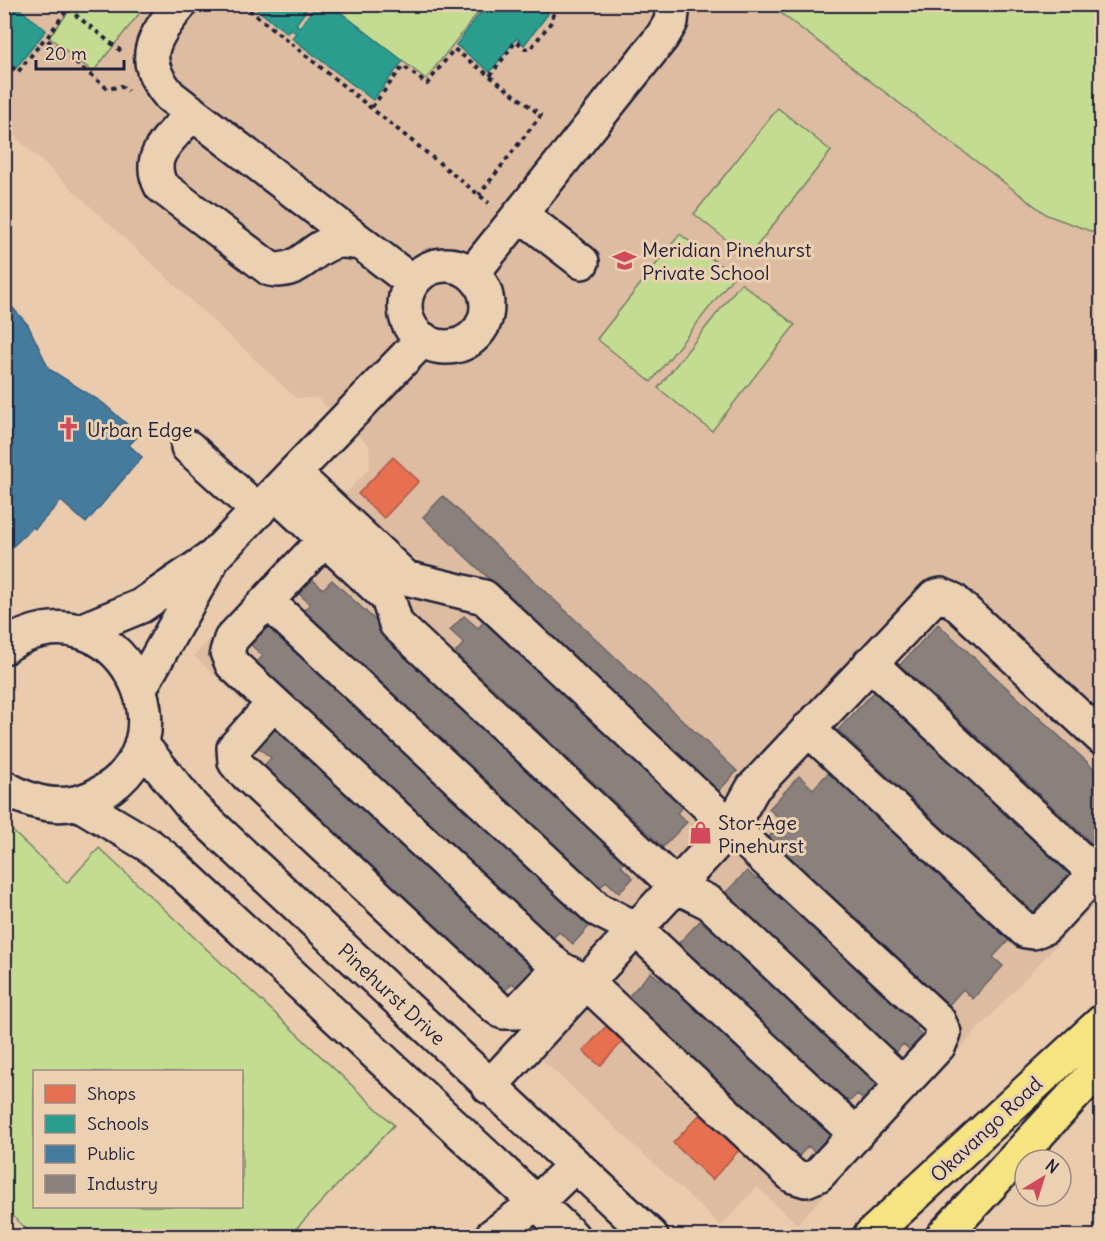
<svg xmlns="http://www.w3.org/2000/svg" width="1106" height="1241" font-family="Delius,sans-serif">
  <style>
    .built { fill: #ddbca1 }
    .green { fill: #c4dc92; stroke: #737f66; stroke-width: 1.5; fill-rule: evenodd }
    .shops { fill: #e76f51; stroke: #ac584a; stroke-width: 1.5 }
    .schools { fill: #2a9d8f; stroke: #287876; stroke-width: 1.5 }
    .public { fill: #457b9d; stroke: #3a6080; stroke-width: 1.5 }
    .industry { fill: #8a817c; stroke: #6b6468; stroke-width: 1.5 }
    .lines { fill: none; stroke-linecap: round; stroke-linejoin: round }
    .minor-casing { stroke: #22223b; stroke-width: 38 }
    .major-casing { stroke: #22223b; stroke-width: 38 }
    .path { stroke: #22223b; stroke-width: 4; stroke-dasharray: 4.5 4.5; stroke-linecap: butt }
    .minor { stroke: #ebd0b2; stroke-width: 33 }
    .major { stroke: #f6e381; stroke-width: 33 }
    .labels { text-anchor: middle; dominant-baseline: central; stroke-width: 6; stroke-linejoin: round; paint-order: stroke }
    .poi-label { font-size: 20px; fill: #22223b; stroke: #ebd0b2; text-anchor: start }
    .street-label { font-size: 20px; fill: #22223b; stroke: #ebd0b2 }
  </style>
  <rect width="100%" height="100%" fill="#eacbad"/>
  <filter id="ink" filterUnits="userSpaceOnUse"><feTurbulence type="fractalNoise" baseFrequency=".0167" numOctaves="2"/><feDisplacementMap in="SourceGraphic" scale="12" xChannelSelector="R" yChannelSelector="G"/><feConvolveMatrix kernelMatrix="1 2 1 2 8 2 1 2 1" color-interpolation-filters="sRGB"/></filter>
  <g filter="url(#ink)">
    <path class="built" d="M4,5h1097v892l-304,327 -40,-37 -36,39 -508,-472 39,-43 -58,-55 176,-189 -1,-22 -52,-47h-21l-291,-271z"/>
    <path class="green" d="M74,5v-1l72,1 -53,67 -44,-35z
      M330,5h154l-58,74z
      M770,5h331v230l-54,-20z
      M778,108l53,43 -83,106 -54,-43z
      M680,234l54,42 -83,106 -54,-43z
      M741,283l54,42 -83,106 -54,-43z
      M5,824l62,59 32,-35 295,277 -105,111h-255l-29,-27zM34,1072h208v134h-208z"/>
    <path class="shops" d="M393,457l26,24 -35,37 -26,-24z
      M609,1023l16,16 -25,27 -17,-15z
      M702,1112l39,36 -29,32 -39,-37z"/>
    <path class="schools" d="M4,4h9l33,26 -30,38 -12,-9z
      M250,4h61l-15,20 4,3 17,-23h13l73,57 -30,39 -81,-62 4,-5 -6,-4 -3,4z
      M487,4h57l-3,4 7,6 -24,31 -7,-7 -27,34 -34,-27z"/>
    <path class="public" d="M4,298l24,27 21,44 54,34 36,32 -10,10 13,12 -56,66 -25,-22 -26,28 -2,-2 -27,26z"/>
    <path class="industry" d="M443,496l294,275 -19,21 -295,-275z
      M310,577l13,12 9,-9 297,277 -8,9 12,12 -14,15 -13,-12 -9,10 -297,-277 10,-10 -14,-13z
      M464,616l14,12 9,-9 198,185 -8,9 10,9 -24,25 -208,-194 9,-10 -14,-13z
      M272,619l323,301 -22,24 -14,-12 -9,9 -296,-276 9,-9 -13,-12z
      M938,624l164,152v66l-5,6 -197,-183z
      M876,690l196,183 -37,41 -197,-184z
      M282,722l265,248 -22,24 -13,-11 -9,10 -241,-225 9,-10 -13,-11z
      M829,772l180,168 -16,17 10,9 -30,33 -10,-10 -16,18 -180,-168 16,-17 -14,-13 30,-33 14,13z
      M765,870l161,150 -10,9 15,14 -13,14 -15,-13 -9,10 -171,-159 24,-24 9,8z
      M718,920l176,163 -23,25 -14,-14 -10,10 -170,-159 23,-24 10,8z
      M669,971l176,164 -23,24 -14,-13 -9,10 -171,-159 23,-25 9,8z"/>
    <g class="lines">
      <defs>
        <path id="minor" d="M180,4c-28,36 -42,54 -10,92l242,186
          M189,110l-1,7c-18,23 -43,38 -27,69l109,83c29,6 39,-20 64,-27 10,-3 20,0 29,2
          M520,214l62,48
          M405 306a41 41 0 1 1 82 0a41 41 0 1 1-82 0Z
          M472,274l190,-237 9,-15 2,-18
          M188,447l70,64
          M294,473l112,105 78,19 454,423 6,13 -5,12 -121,130 -12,5 -13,-4 -207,-194 -27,-14 -327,-304 -5,-12 4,-13 94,-100
          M275,493l113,105 8,26 280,262 34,17 193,181
          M267,601l330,308 39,20 220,205
          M80,631l61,-25 73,-50 209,-217
          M4,647c111,-75 203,100 87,151 -30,13 -59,6 -87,-11
          M870,663l225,210
          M140,688l69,-122
          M274,703l-40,45 1,14 4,5 258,241 6,4h14l42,-44
          M808,729l218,202 7,1 12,-5 57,-61
          M141,744l52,64 458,428
          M78,803l72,43 20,16 402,374
          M489,1087l242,-260 22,-39 181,-191 7,-2 12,5 149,138
          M492,1236l44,-33 39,-38"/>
        <path id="major" d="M870,1236l232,-214
          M943,1236l159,-171"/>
      </defs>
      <use href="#minor" class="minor-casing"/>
      <use href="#major" class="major-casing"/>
      <path class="path" d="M71,4l-25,35 62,50 13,-3 7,5
        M242,4l247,199
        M68,9l53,42
        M4,62l14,10 27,-34
        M490,76l26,-35 10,8 5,-1 21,-27 1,-6 -9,-7 3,-4
        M372,107l31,-41 24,18 27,-35 87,66 -62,80"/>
      <use href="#minor" class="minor"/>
      <use href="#major" class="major"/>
    </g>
  </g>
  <defs>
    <symbol id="school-bare" viewBox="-9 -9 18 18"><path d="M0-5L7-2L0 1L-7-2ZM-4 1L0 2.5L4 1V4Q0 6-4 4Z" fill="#d1495b" stroke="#ebd0b2" stroke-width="2.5" paint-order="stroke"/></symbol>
    <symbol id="church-bare" viewBox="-9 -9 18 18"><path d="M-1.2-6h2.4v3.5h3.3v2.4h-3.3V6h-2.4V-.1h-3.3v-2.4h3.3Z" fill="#d1495b" stroke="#ebd0b2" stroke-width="2.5" paint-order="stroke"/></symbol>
    <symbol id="shop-bare" viewBox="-9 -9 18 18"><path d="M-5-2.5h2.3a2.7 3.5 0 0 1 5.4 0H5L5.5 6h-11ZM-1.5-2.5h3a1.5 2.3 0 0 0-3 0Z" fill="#d1495b" stroke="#ebd0b2" stroke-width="2.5" paint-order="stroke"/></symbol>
  </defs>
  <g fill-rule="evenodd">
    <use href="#school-bare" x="608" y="244" width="33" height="33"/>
    <use href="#church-bare" x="52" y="412" width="33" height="33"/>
    <use href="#shop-bare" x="684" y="816" width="33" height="33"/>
  </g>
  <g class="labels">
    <g class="poi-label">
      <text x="642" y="249">Meridian Pinehurst<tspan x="642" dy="23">Private School</tspan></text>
      <text x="87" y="429">Urban Edge</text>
      <text x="718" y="822">Stor-Age<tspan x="718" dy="23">Pinehurst</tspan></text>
    </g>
    <g class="street-label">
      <text transform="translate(392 994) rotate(43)">Pinehurst Drive</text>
      <text transform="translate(986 1129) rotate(-43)">Okavango Road</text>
    </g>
  </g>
  <rect width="1106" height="1241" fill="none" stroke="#ebd0b2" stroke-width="24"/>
  <rect x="12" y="12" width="1082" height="1217" fill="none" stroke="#22223b" stroke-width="2" filter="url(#ink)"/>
  <rect x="33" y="1070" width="210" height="138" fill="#ebd0b2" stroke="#9b8a82" stroke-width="1.5"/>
  <rect x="45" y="1085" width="30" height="18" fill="#e76f51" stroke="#9b8a82" stroke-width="1.5"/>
  <text x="87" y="1100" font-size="18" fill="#22223b">Shops</text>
  <rect x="45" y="1115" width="30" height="18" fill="#2a9d8f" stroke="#9b8a82" stroke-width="1.5"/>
  <text x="87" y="1130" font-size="18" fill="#22223b">Schools</text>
  <rect x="45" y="1145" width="30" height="18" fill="#457b9d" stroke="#9b8a82" stroke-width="1.5"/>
  <text x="87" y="1160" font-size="18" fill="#22223b">Public</text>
  <rect x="45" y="1175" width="30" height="18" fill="#8a817c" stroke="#9b8a82" stroke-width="1.5"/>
  <text x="87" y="1190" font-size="18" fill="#22223b">Industry</text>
  <g transform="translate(1043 1178) rotate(38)"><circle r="28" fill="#ebd0b2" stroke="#9b8a82" stroke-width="1.5"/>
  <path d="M0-4.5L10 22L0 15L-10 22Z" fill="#d1495b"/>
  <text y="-9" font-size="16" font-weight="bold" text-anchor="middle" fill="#22223b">N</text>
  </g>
  <path d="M36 60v9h88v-9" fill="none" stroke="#22223b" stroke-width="3"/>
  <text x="45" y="60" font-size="18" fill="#22223b" stroke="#ebd0b2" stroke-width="4.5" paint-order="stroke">20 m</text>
</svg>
